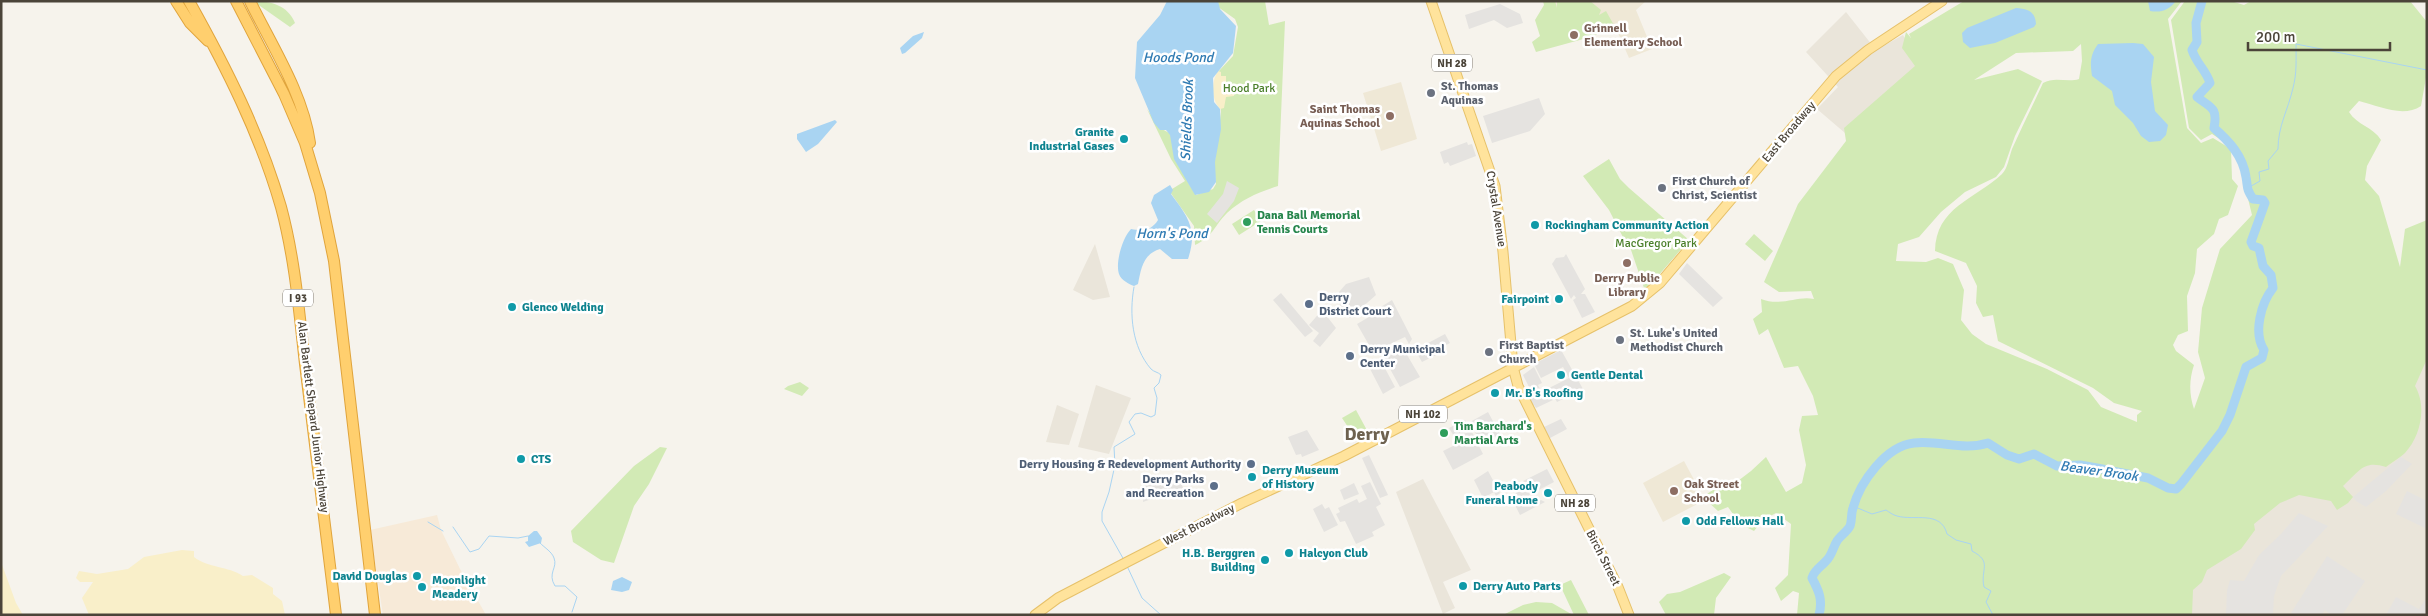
<svg xmlns="http://www.w3.org/2000/svg" width="2428" height="616" font-family="Signika,sans-serif">
  <style>
    .residential { fill: #eae5da }
    .commercial { fill: #f7ead8 }
    .education { fill: #efe8d6 }
    .green { fill: #d2eab5; fill-rule: evenodd }
    .sand { fill: #f9efc9 }
    .parking { fill: #e5e3e0 }
    .water { fill: #a9d4f2 }
    .lines { fill: none; stroke-linecap: round; stroke-linejoin: round }
    .stream { stroke: #a9d4f2; stroke-width: 1 }
    .river { stroke: #a9d4f2; stroke-width: 9 }
    .primary-casing { stroke: #e6c16a; stroke-width: 11 }
    .highway-casing { stroke: #e0a43c; stroke-width: 12 }
    .primary { stroke: #ffe39c; stroke-width: 9 }
    .highway { stroke: #ffcf6e; stroke-width: 10 }
    .education-dot { fill: #8d6e63; stroke: #fff; stroke-width: 2 }
    .worship-dot { fill: #6b7280; stroke: #fff; stroke-width: 2 }
    .culture-dot { fill: #0f9aa8; stroke: #fff; stroke-width: 2 }
    .leisure-dot { fill: #2e9e5b; stroke: #fff; stroke-width: 2 }
    .service-dot { fill: #5c6f8a; stroke: #fff; stroke-width: 2 }
    .labels { text-anchor: middle; dominant-baseline: central; stroke-width: 5; stroke-linejoin: round; paint-order: stroke }
    .shield { fill: #fff; stroke: #817c74; stroke-width: 1 }
    .shield-label { font-size: 11px; font-weight: bold; fill: #4b4439 }
    .education-label { font-size: 12px; font-weight: bold; fill: #785e54; stroke: #fff; text-anchor: start }
    .worship-label { font-size: 12px; font-weight: bold; fill: #5b616d; stroke: #fff; text-anchor: start }
    .park-label { font-size: 12px; fill: #4a7f2a; stroke: #fff }
    .culture-label { font-size: 12px; font-weight: bold; fill: #0d838f; stroke: #fff; text-anchor: start }
    .street-label { font-size: 12px; fill: #4b4439; stroke: #fff }
    .leisure-label { font-size: 12px; font-weight: bold; fill: #27864d; stroke: #fff; text-anchor: start }
    .service-label { font-size: 12px; font-weight: bold; fill: #4e5e75; stroke: #fff; text-anchor: start }
    .water-label { font-size: 14px; font-style: italic; fill: #2e7ab2; stroke: #fff }
    .district-label { font-size: 18px; font-weight: bold; fill: #6e6250; stroke: #fff }
  </style>
  <rect width="100%" height="100%" fill="#f6f3ec"/>
  <path class="residential" d="M1846,12l30,38 27,-15 17,29 -75,69 -28,-24 21,-22 -32,-35z
    M1095,244l15,53 -17,3 -20,-10z
    M2427,324v291h-236v-31l12,-28 206,-173z
    M1096,385l35,13 -22,56 -31,-7z
    M1057,405l22,9 -10,31 -23,-3z
    M1423,479l48,91 -28,12 12,26 -12,6 -47,-122z"/>
  <path class="commercial" d="M437,515l4,15 19,39 26,46h-103l-13,-85z"/>
  <path class="education" d="M1553,1h93l-10,9 16,39 -23,9 -14,-32 -54,19z
    M1401,82l16,57 -36,12 -18,-58z
    M1684,461l21,39 -42,22 -20,-39z"/>
  <path class="green" d="M253,1c17,0 35,4 42,22l-5,4z
    M1216,1h49l4,24 16,-4 -7,165c-19,6 -36,13 -51,27 -13,13 -14,24 -32,32l-1,-19 -24,-34 2,-3 13,-8 -14,-22 -24,-50 13,19 11,6 18,50 7,11 17,-6 3,-5 -2,-16 7,-56 -4,-39 16,-17 5,-29 -3,-8 -17,-12z
    M1543,1h12l2,7v-7h33l11,9 -2,5 7,-4 9,16 -28,11 -51,14 -4,-10 8,-6 -5,-16 9,-15z
    M1964,1h218l-14,18 19,109 14,15 12,-5 18,11 1,30 6,7 -10,29 -9,4 -5,15 -17,15 -2,24 -8,23 1,35 -10,4 -5,10 3,6 18,14c-5,15 -5,29 0,44l11,-31 -7,-26 4,-44 18,-59 32,-34 -12,-49 -8,-19 -20,-13 -11,6 -12,-12 -18,-108 14,-19h46l13,4 7,-4h159l17,21v50l-6,34c-18,12 -42,0 -62,-5l-10,11c8,13 24,15 32,28l-14,26 -2,14 14,16 21,71 5,-38 22,-9v139l-12,27c12,20 6,50 -10,67 -5,5 -13,9 -19,14 -23,-7 -26,4 -43,19l10,11 -5,6 -11,7 -6,-9 -32,-6 -19,8 -26,21 1,6 -14,19 -34,21 -5,12 -9,8 -1,25h-395l2,-22 -6,-2 -12,10 -6,-13 13,-13 3,-51 -15,-11 -13,7 -9,11 -12,-6 -8,3 -1,-14 -5,-7 -10,4 -11,-10v-7l13,-9 6,5 25,-19 15,-14 20,35 16,-9 4,-18 -7,-35 3,-14 16,-1 -5,-19 -15,-30 -14,2 -16,-39 -9,6 -6,-16 9,-7 -1,-13c20,8 37,-4 53,0l-3,-8 -32,1 -15,-10 34,-78 48,-63 -2,-13 71,-62 -13,-18 4,-16 5,6 -2,-4zM2081,44l1,17 -3,18c-12,4 -24,-3 -36,4 -10,22 -21,44 -31,66 -3,8 -4,19 -10,25 -28,26 -66,33 -67,77l31,12 11,23 -1,17 7,14 10,-2 5,26 95,47 21,15 28,8 -5,4v7l-36,-15 -13,-17 -41,-21 -61,-25 -14,-10 -11,-14 3,-30 -11,-26 -15,-6 -12,4 -30,-1 2,-17 21,-7 22,-25 24,-20 31,-15 8,-10 11,-31 27,-55 -24,-12 -44,11 42,-27 57,-2z
    M1609,159l11,20 9,9 60,52 -44,51 -15,-44 3,-2 -1,-4 -6,2 -17,-33 -26,-34z
    M1254,210l7,11 -22,14 -7,-11z
    M1754,234l19,17 -8,10 -20,-17z
    M800,382l9,6 -7,8 -18,-7 4,-3z
    M1356,410l13,24 -10,5 -8,-14 -3,2 -6,-9z
    M660,447l7,1 -18,36 -15,22 -20,57 -13,-3 -28,-18 -2,-11 63,-65z
    M1724,573l7,4 -15,21 -2,17h-48l-7,-13 8,-8 13,-2z
    M1571,580l18,35h-15l-14,-30z
    M1536,602l16,1 21,12h-70l20,-10z"/>
  <path class="sand" d="M1218,71l3,1v4h5v13h9l-1,7 -8,1 -2,11 -4,1c-9,-10 -9,-27 -2,-38z
    M182,550l12,1v6c14,11 34,9 49,19l9,-1 21,13v6l9,7 3,14h-196l-7,-17 11,-16h-13l-4,-4 3,-7 18,3 31,-5 16,-12z
    M1,562l15,41 7,12h-22z"/>
  <path class="parking" d="M1500,4l20,10 3,9 -16,5 -13,-8 -25,9 -4,-14z
    M1539,98l6,16 -15,17 -38,12 -9,-27z
    M1467,142l1,3 4,-1 4,12 -26,10 -2,-4 -4,2 -4,-12z
    M1227,181l12,7 -5,13 -17,22 -10,-9 16,-20z
    M1566,254l19,35 -4,5h4l10,18 -13,6 -9,-18 3,-2 -2,-3 -3,4 -19,-35 4,-6 8,-1z
    M1687,263l36,35 -10,9 -34,-33z
    M1369,277l7,18 -26,23 -10,-10 -1,-16 7,-8z
    M1281,293l32,38 -8,6 -32,-37z
    M1392,300l20,39 -3,5 -4,-7 -32,15 -16,-28 12,-7 -1,-2z
    M1322,310l14,18 -16,19 -7,-6 6,-8 -10,-8z
    M1445,334l5,9 -12,6 2,4 -18,9 -7,-12z
    M1403,348l17,29 -20,10 -16,-29z
    M1561,350l22,39 -26,13 -8,-14 20,-10 -6,-11 -22,11 -7,-14z
    M1380,359l15,28 -12,7 -15,-29z
    M1534,367l8,16 -4,2 2,4 -8,4 -9,-18z
    M1546,388l7,12 -17,8 -2,-3 -2,1 -5,-9z
    M1488,412l12,22 -19,10 -11,-22z
    M1561,419l6,10 -17,9 -6,-11z
    M1465,420l5,10 -15,8 -6,-10z
    M1307,430l12,20 -17,7 -1,-3 -5,1 -8,-18z
    M1471,430l12,24 -30,16 -10,-19 16,-8 -2,-5z
    M1369,455l19,40 -8,3 -18,-40z
    M2401,457l11,7 -26,27 -20,16 -10,-6 -3,-4z
    M1547,469l7,13 -25,13 5,9 7,-4 4,2 -25,13 -9,-18 14,-12 -2,-4z
    M1488,471l12,22 -4,3 -2,-4 -11,6 -9,-18z
    M1178,473l5,15 -40,14 2,-19z
    M1370,482l11,22 -5,3 9,18 -13,7 2,4 -18,8 -11,-23 -5,1 -4,-8 4,-2 -2,-4 19,-9 2,4 8,-4 -6,-13z
    M1354,483l5,11 -15,6 -4,-10z
    M2407,491l20,10v28l-31,-15z
    M1322,504l3,5 4,-2 9,18 -14,7 -11,-23z
    M2299,513l29,13 -47,50 -7,20 -1,19h-47l1,-24 3,-11 14,1 15,-26 22,-21z
    M2327,556l38,25 -23,34h-11l-6,-5 -3,5h-28l-3,-2z
    M2396,597l23,12 8,-12v18h-41z"/>
  <path class="water" d="M1167,1h51l2,8 16,17 -3,27 -20,25 1,24 6,7 1,20 -6,33 1,20 -7,10 -14,3 -21,-36 -4,-24 -4,-5h-6l-6,-7 -19,-45 2,-36 23,-27z
    M2148,1h28c-7,9 -15,12 -26,10z
    M2016,8c12,1 19,3 20,16l-2,3 -39,16 -25,5 -7,-6 -1,-9 5,-5z
    M924,32l-2,6 -17,15 -3,1 -2,-6 13,-12z
    M2133,43l10,1 11,13 -3,25 4,29 13,14 -2,10 -6,6 -11,1 -8,-6 -8,-13 -18,-18 -3,-14 -20,-15c-2,-13 -2,-21 6,-32z
    M835,120l2,2 -19,22 -12,8 -9,-13v-5z
    M1170,185l3,5 -2,4c17,23 27,35 17,65h-16l-12,-10c-17,5 -19,20 -22,35l-4,2c-5,-2 -13,-6 -15,-12 -4,-12 4,-37 12,-45 12,2 20,2 27,-9l-7,-17 3,-8z
    M534,531h3l5,7 -1,5 -12,4 -4,-5 3,-1v-5z
    M622,577l10,5 -3,8 -7,2 -11,-2 2,-9z"/>
  <g class="lines">
    <path class="stream" d="M2246,189l14,-8 -1,-9 10,-3 -1,-8 10,-12c0,-23 10,-39 15,-61 4,-15 3,-29 3,-44l131,26
      M1853,506l19,8 14,-4c3,2 7,5 11,6 17,5 44,-6 50,18l9,6 15,4 1,7c21,11 8,18 12,36l7,4 -5,11 7,13
      M428,522l15,9
      M453,527l17,25 9,-3 10,-13 29,2 10,-2
      M540,543c5,5 12,9 14,15 4,10 -7,15 1,28h10l12,11 -5,15
      M1124,560l-22,-39v-9l7,-20 6,-27 -1,-18 21,-13 -6,-12 6,-8 6,-1 10,4 4,-2 2,-17 -3,-10 5,-5 2,-8c-3,-3 -7,-3 -10,-6 -19,-22 -22,-55 -17,-82
      M1127,566l15,32 19,17"/>
    <path class="river" d="M1819,615c4,-15 0,-24 -7,-37 3,-9 8,-10 14,-17 6,-5 7,-14 11,-20 3,-5 10,-9 13,-15 2,-5 1,-13 3,-18 7,-26 33,-62 61,-65 26,-3 49,8 74,0l19,12 12,4 15,-5 23,12 23,-1 17,3 51,10 20,10 8,1 5,-5 41,-53 8,-16 16,-48 16,-9 2,-8c-11,-17 -3,-47 9,-62l-2,-13 -8,-9 -4,-18 -6,-2 -2,-4 14,-39 -2,-3 -10,-1c-7,-11 -5,-11 -7,-22 -3,-21 -17,-36 -32,-49 4,-21 -3,-20 -17,-31l13,-14c-4,-13 -14,-20 -18,-33l5,-8 -1,-19 6,-22"/>
    <defs>
      <path id="primary" d="M1431,1l64,185 8,66 10,115 5,19 100,201 11,28
        M1035,615l23,-17 71,-37 113,-58 102,-47 288,-150 28,-23 176,-207 32,-26 74,-49"/>
      <path id="highway" d="M176,1l14,22 18,18
        M189,1c37,66 71,133 92,206 14,52 18,104 24,157 10,83 21,167 31,251
        M236,1l48,93 21,49 15,50 14,68 41,354
        M250,1c22,45 53,92 60,142"/>
    </defs>
    <use href="#primary" class="primary-casing"/>
    <use href="#highway" class="highway-casing"/>
    <use href="#primary" class="primary"/>
    <use href="#highway" class="highway"/>
  </g>
  <g class="education-dot">
    <circle cx="1574" cy="35" r="5"/>
    <circle cx="1390" cy="116" r="5"/>
    <circle cx="1627" cy="263" r="5"/>
    <circle cx="1674" cy="491" r="5"/>
  </g>
  <g class="worship-dot">
    <circle cx="1431" cy="93" r="5"/>
    <circle cx="1662" cy="188" r="5"/>
    <circle cx="1620" cy="340" r="5"/>
    <circle cx="1489" cy="352" r="5"/>
  </g>
  <g class="culture-dot">
    <circle cx="1124" cy="139" r="5"/>
    <circle cx="1535" cy="225" r="5"/>
    <circle cx="1559" cy="299" r="5"/>
    <circle cx="512" cy="307" r="5"/>
    <circle cx="1561" cy="375" r="5"/>
    <circle cx="1495" cy="393" r="5"/>
    <circle cx="521" cy="459" r="5"/>
    <circle cx="1252" cy="477" r="5"/>
    <circle cx="1548" cy="493" r="5"/>
    <circle cx="1686" cy="521" r="5"/>
    <circle cx="1289" cy="553" r="5"/>
    <circle cx="1265" cy="560" r="5"/>
    <circle cx="417" cy="576" r="5"/>
    <circle cx="1463" cy="586" r="5"/>
    <circle cx="422" cy="587" r="5"/>
  </g>
  <g class="leisure-dot">
    <circle cx="1247" cy="222" r="5"/>
    <circle cx="1444" cy="433" r="5"/>
  </g>
  <g class="service-dot">
    <circle cx="1309" cy="304" r="5"/>
    <circle cx="1350" cy="356" r="5"/>
    <circle cx="1251" cy="464" r="5"/>
    <circle cx="1214" cy="486" r="5"/>
  </g>
  <g class="labels">
    <g class="shield">
      <rect x="1432" y="54.5" width="40" height="17" rx="4"/>
      <rect x="283" y="289.5" width="30" height="17" rx="4"/>
      <rect x="1399" y="405.5" width="48" height="17" rx="4"/>
      <rect x="1555" y="494.5" width="40" height="17" rx="4"/>
    </g>
    <g class="shield-label">
      <text x="1452" y="63">NH 28</text>
      <text x="298" y="298">I 93</text>
      <text x="1423" y="414">NH 102</text>
      <text x="1575" y="503">NH 28</text>
    </g>
    <g class="education-label">
      <text x="1584" y="28">Grinnell<tspan x="1584" dy="14">Elementary School</tspan></text>
      <text x="1380" y="109" text-anchor="end">Saint Thomas<tspan x="1380" dy="14">Aquinas School</tspan></text>
      <text x="1627" y="278" text-anchor="middle">Derry Public<tspan x="1627" dy="14">Library</tspan></text>
      <text x="1684" y="484">Oak Street<tspan x="1684" dy="14">School</tspan></text>
    </g>
    <g class="worship-label">
      <text x="1441" y="86">St. Thomas<tspan x="1441" dy="14">Aquinas</tspan></text>
      <text x="1672" y="181">First Church of<tspan x="1672" dy="14">Christ, Scientist</tspan></text>
      <text x="1630" y="333">St. Luke's United<tspan x="1630" dy="14">Methodist Church</tspan></text>
      <text x="1499" y="345">First Baptist<tspan x="1499" dy="14">Church</tspan></text>
    </g>
    <g class="park-label">
      <text x="1249" y="88">Hood Park</text>
      <text x="1656" y="243">MacGregor Park</text>
    </g>
    <g class="culture-label">
      <text x="1114" y="132" text-anchor="end">Granite<tspan x="1114" dy="14">Industrial Gases</tspan></text>
      <text x="1545" y="225">Rockingham Community Action</text>
      <text x="1549" y="299" text-anchor="end">Fairpoint</text>
      <text x="522" y="307">Glenco Welding</text>
      <text x="1571" y="375">Gentle Dental</text>
      <text x="1505" y="393">Mr. B's Roofing</text>
      <text x="531" y="459">CTS</text>
      <text x="1262" y="470">Derry Museum<tspan x="1262" dy="14">of History</tspan></text>
      <text x="1538" y="486" text-anchor="end">Peabody<tspan x="1538" dy="14">Funeral Home</tspan></text>
      <text x="1696" y="521">Odd Fellows Hall</text>
      <text x="1255" y="553" text-anchor="end">H.B. Berggren<tspan x="1255" dy="14">Building</tspan></text>
      <text x="1299" y="553">Halcyon Club</text>
      <text x="407" y="576" text-anchor="end">David Douglas</text>
      <text x="432" y="580">Moonlight<tspan x="432" dy="14">Meadery</tspan></text>
      <text x="1473" y="586">Derry Auto Parts</text>
    </g>
    <g class="street-label">
      <text transform="translate(1789 132) rotate(-50)">East Broadway</text>
      <text transform="translate(1496 209) rotate(81)">Crystal Avenue</text>
      <text transform="translate(313 417) rotate(83)">Alan Bartlett Shepard Junior Highway</text>
      <text transform="translate(1199 525) rotate(-27)">West Broadway</text>
      <text transform="translate(1603 558) rotate(63)">Birch Street</text>
    </g>
    <g class="leisure-label">
      <text x="1257" y="215">Dana Ball Memorial<tspan x="1257" dy="14">Tennis Courts</tspan></text>
      <text x="1454" y="426">Tim Barchard's<tspan x="1454" dy="14">Martial Arts</tspan></text>
    </g>
    <g class="service-label">
      <text x="1319" y="297">Derry<tspan x="1319" dy="14">District Court</tspan></text>
      <text x="1360" y="349">Derry Municipal<tspan x="1360" dy="14">Center</tspan></text>
      <text x="1241" y="464" text-anchor="end">Derry Housing &amp; Redevelopment Authority</text>
      <text x="1204" y="479" text-anchor="end">Derry Parks<tspan x="1204" dy="14">and Recreation</tspan></text>
    </g>
    <g class="water-label">
      <text x="1178" y="57">Hoods Pond</text>
      <text transform="translate(1187 120) rotate(-88)">Shields Brook</text>
      <text x="1172" y="233">Horn's Pond</text>
      <text transform="translate(2099 471) rotate(8)">Beaver Brook</text>
    </g>
    <g class="district-label">
      <text x="1367" y="434">Derry</text>
    </g>
  </g>
  <rect width="2428" height="616" fill="none" stroke="#4b4439" stroke-width="5"/>
  <path d="M2248 42v8h142v-8" fill="none" stroke="#4b4439" stroke-width="2.5"/>
  <text x="2256" y="42" font-size="15" fill="#4b4439" stroke="#ffffff" stroke-width="4" paint-order="stroke">200 m</text>
</svg>
